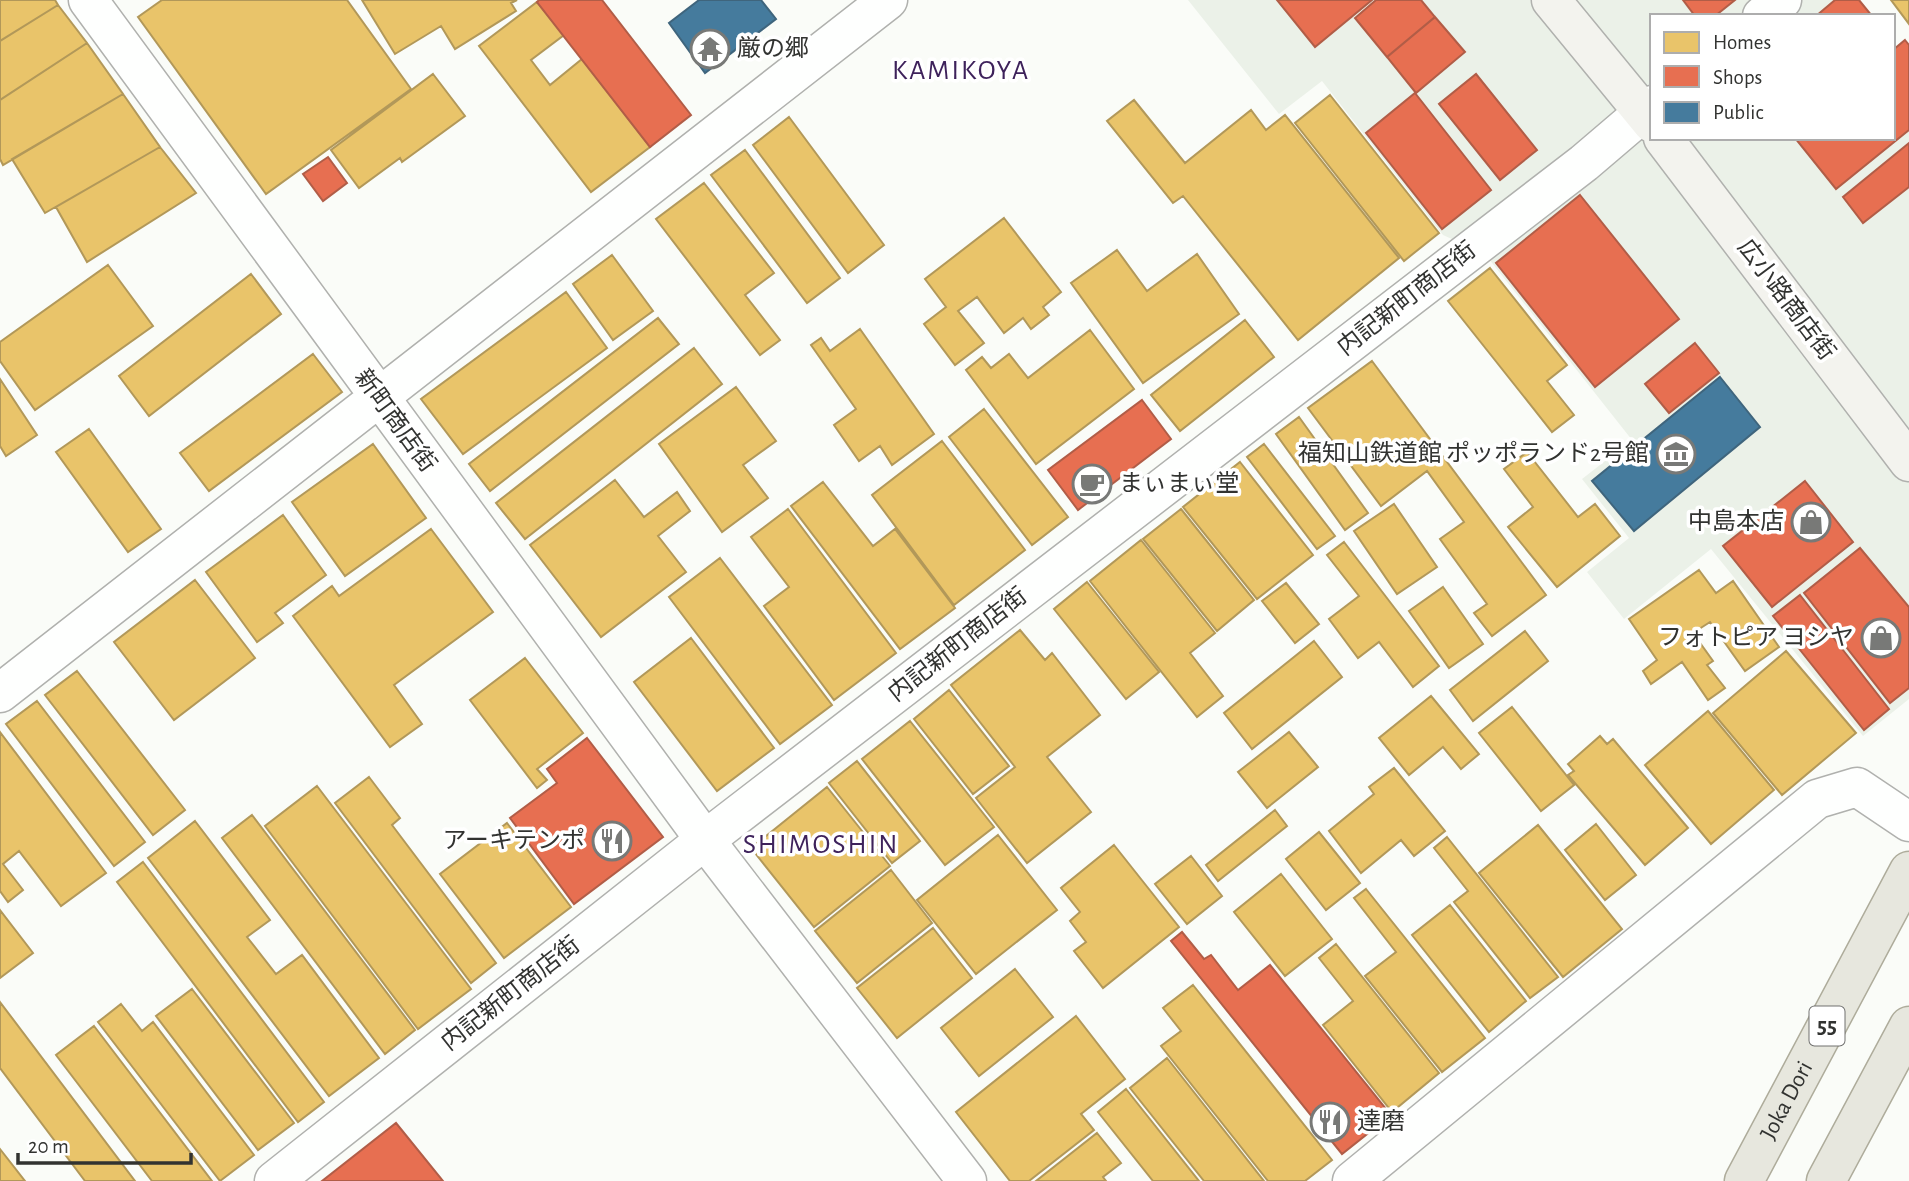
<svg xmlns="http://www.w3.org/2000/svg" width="1909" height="1181" font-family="'Alegreya Sans','Noto Sans JP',sans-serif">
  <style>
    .built { fill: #ebf1e8 }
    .homes { fill: #e9c46a; stroke: #b29859; stroke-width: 2 }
    .shops { fill: #e76f51; stroke: #b15d47; stroke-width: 2 }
    .public { fill: #457b9d; stroke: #3f657d; stroke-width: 2 }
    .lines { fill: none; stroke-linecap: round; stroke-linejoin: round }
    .street-casing { stroke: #b0b1ae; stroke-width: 41 }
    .secondary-casing { stroke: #b0b1ae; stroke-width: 41 }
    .primary-casing { stroke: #aeac9b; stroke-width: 41 }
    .street { stroke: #fefffe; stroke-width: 38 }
    .secondary { stroke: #f3f3ee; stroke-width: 38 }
    .primary { stroke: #e7e7de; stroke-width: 38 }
    .labels { text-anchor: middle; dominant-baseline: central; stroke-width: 7; stroke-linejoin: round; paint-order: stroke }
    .shield { fill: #fff; stroke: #70706f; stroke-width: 2 }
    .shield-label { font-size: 23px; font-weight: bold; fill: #323331 }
    .poi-label { font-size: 24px; fill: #323331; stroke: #fff; text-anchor: end }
    .street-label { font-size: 24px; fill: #323331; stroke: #fff }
    .quarter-label { font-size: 28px; letter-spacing: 2px; fill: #3e225b; stroke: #fff }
  </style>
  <rect width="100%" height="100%" fill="#fafcf8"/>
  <path class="built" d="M1188,0h656l12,16h-204v122h241l16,-53v614l-46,37 -152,-187 -87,70 -37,-47 42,-34 -47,-59 50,-39 -147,-186 -42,-19 -121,-154 -43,33z"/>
  <path class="homes" d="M0,0h55l3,5 -58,36z
    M162,0h185l64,89 -145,105 -128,-177z
    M362,0h155l-6,3 5,8 -61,38 -14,-23 -46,28z
    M1891,0h18v24z
    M537,2l27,33 -33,25 19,25 32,-26 68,88 -59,45 -112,-146z
    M58,5l29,38 -87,57v-59z
    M87,43l36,51 -120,71 -3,-6v-59z
    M433,74l32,42 -63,46 -2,-4 -41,30 -28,-38z
    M123,94l37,53 -115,66 -33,-54z
    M1330,95l109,138 -35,28 -109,-138z
    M1134,100l51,63 66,-53 15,20 19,-15 114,143 -101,82 -115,-144 -10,7 -66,-82z
    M789,117l95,128 -36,28 -95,-128z
    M160,147l36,46 -109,69 -31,-55z
    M745,150l95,128 -33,25 -96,-128z
    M704,183l70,90 -29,22 35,45 -20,15 -104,-136z
    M1004,218l57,74 -18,15 6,8 -18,14 -8,-11 -19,15 -27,-36 -19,14 26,32 -29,22 -31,-41 22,-17 -21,-28z
    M1117,250l30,41 50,-37 42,60 -96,69 -72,-100z
    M612,255l41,56 -40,29 -40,-56z
    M108,265l45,61 -118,84 -35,-49v-19z
    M1490,268l77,97 -20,16 27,34 -22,17 -104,-131z
    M251,274l30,40 -132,102 -30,-40z
    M566,292l41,56 -144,106 -42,-55z
    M658,318l21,26 -189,147 -21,-27z
    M1245,320l29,37 -94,74 -29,-36z
    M860,329l74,105 -42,31 -12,-19 -21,15 -25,-36 22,-16 -45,-64 10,-7 9,13z
    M1090,330l44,59 -98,75 -70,-94 16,-13 9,11 18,-14 19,24z
    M694,348l28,36 -197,155 -29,-36z
    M313,354l29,38 -133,99 -29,-38z
    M1372,361l174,234 -54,41 -18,-23 13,-9 -47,-65 24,-17 -37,-51 -46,35 -73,-98z
    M0,379l37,56 -31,21 -6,-10z
    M736,387l40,54 -33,24 25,33 -46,34 -63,-88z
    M984,409l84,108 -36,28 -83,-108z
    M1299,417l69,96 -23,17 -69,-96z
    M89,429l72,100 -33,23 -72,-100z
    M942,441l83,109 -71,55 -82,-110z
    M373,444l53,74 -81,58 -53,-74z
    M1264,444l71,92 -18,13 -70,-92z
    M1527,452l51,65 17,-13 25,32 -63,51 -49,-60 25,-20 -29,-38z
    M1240,462l73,93 -56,44 -74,-92z
    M615,480l29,37 33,-25 13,19 -32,25 28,36 -85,65 -71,-92z
    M823,482l50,64 22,-17 60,79 -55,41 -109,-143z
    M1394,504l43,63 -40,27 -43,-63z
    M788,509l108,144 -62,47 -70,-94 25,-19 -38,-50z
    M1181,509l73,91 -37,31 -74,-92z
    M283,515l43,60 -51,38 8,10 -26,19 -51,-70z
    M431,529l62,83 -99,73 28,39 -32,23 -97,-131 39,-30 7,10z
    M1141,540l74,93 -25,20 33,43 -26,21 -107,-136z
    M1344,542l95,124 -26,21 -34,-45 -21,16 -29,-39 30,-23 -32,-41z
    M720,558l112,147 -52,39 -111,-147z
    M1699,570l17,23 17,-12 46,66 -34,24 -35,-49 -17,11 20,28 -6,4 18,23 -17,12 -26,-38 -31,22 -8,-13 14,-11 -28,-41z
    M195,580l60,78 -81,62 -60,-78z
    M1087,582l72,90 -33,27 -72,-90z
    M1286,583l33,41 -24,19 -33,-42z
    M1443,587l40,57 -34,24 -40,-57z
    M1020,630l25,30 7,-7 48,62 -53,42 44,55 -64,51 -51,-65 39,-31 -64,-82z
    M1525,631l23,30 -75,60 -23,-31z
    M691,638l83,110 -57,43 -83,-109z
    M1314,641l28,36 -90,72 -28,-36z
    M1786,651l70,82 -74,62 -69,-82z
    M525,658l58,75 -46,36 10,11 -10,8 -67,-88z
    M77,671l108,139 -32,25 -108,-140z
    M949,690l60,76 -36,28 -59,-75z
    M1431,696l48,58 -18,15 -18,-22 -34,28 -30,-37z
    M37,701l108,141 -31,24 -108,-142z
    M1512,707l62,78 -33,26 -62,-78z
    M1708,711l66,79 -63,54 -66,-79z
    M910,721l84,106 -49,38 -83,-106z
    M0,732l106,141 -45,33 -42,-55 -16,13 20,26 -15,12 -8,-11z
    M1289,732l29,35 -51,41 -29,-36z
    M1600,736l7,8 6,-5 75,89 -43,37 -77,-90 6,-4 -6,-7z
    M857,761l63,80 -28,22 -63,-80z
    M1394,768l51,63 -31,25 -13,-16 -40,33 -32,-42 45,-37 -5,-7z
    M369,777l31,41 -8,7 104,138 -25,20 -136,-180z
    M317,786l154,203 -53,40 -153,-203z
    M827,787l63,79 -76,61 -63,-79z
    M1275,810l12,16 -69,55 -12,-16z
    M252,815l163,215 -30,24 -163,-216z
    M195,821l75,99 -23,17 29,37 26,-19 77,103 -50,38 -181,-238z
    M507,823l64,84 -67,51 -64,-84z
    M1596,824l40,51 -31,25 -40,-50z
    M1538,825l84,104 -59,48 -84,-104z
    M1319,832l41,51 -34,27 -40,-51z
    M998,835l59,75 -81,64 -59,-74z
    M1447,837l111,140 -28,21 -76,-96 14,-11 -34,-43z
    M1114,845l65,82 -76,61 -29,-37 12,-9 -16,-21 10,-9 -19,-24z
    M1191,856l31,40 -35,28 -32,-40z
    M143,862l181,240 -26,20 -181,-240z
    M891,870l41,53 -75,60 -42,-52z
    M1281,874l51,65 -47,37 -51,-64z
    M1366,889l119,149 -43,34 -77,-96 31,-24 -42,-54z
    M1450,905l76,96 -37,31 -77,-97z
    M0,910l33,43 -33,25z
    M933,928l39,50 -75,60 -40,-50z
    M1336,944l103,129 -47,39 -69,-87 30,-24 -34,-43z
    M1015,969l38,48 -74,59 -38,-48z
    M1193,985l139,175 -27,21h-37l-107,-135 20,-15 -18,-23z
    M192,989l102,134 -36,27 -102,-134z
    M0,1002l135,179h-50l-85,-113z
    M121,1004l21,27 11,-9 101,133 -34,26 -122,-159z
    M1076,1016l49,63 -44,35 13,16 -65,51h-19l-54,-69z
    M94,1026l118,155h-60l-96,-126z
    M1167,1058l97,123h-60l-74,-93z
    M1126,1089l73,92h-46l-55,-69z
    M1097,1133l24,30 -18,14 3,4h-70z
    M0,1149l25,32h-25z"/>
  <path class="shops" d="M539,0h63l89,115 -41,32 -113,-145z
    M1277,0h95l-57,47z
    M1376,0h45l14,17 -48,40 -32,-39z
    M1683,0h52l-20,16h-20z
    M1835,0h24l13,16h-56z
    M1435,17l30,35 -49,41 -29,-36z
    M1905,40l4,5v85l-73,59 -41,-51h98v-88z
    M1476,74l61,76 -37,30 -61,-76z
    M1415,93l76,97 -49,39 -76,-96z
    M1909,143v44l-46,36 -20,-26z
    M328,157l19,26 -24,18 -20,-27z
    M1580,195l99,124 -84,68 -99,-124z
    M1695,343l24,30 -50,40 -24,-29z
    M1142,400l29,39 -93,71 -30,-40z
    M1805,481l48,61 -81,65 -49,-61z
    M1860,548l49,59v81l-19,15 -86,-110z
    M1800,595l89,114 -25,21 -91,-114z
    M587,738l76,99 -89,67 -64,-86 47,-35 -10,-14z
    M1182,932l22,27 7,-4 27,35 32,-25 121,150 -49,39 -171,-213z
    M396,1123l47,58h-121z"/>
  <path class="public" d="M699,0h62l15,19 -71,54 -36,-50z
    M1720,377l40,50 -126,104 -42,-50z"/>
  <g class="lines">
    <defs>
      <path id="street" d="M88,0l617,840 262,341
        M1762,16l20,-16
        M0,693l888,-693
        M274,1181l431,-341 879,-677 68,-58
        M1352,1181l465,-382 40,-12 52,35"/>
      <path id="secondary" d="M1551,0l101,123
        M1663,138l246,324"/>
      <g id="primary">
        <path id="s1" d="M1744,1181l165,-310"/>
        <path d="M1826,1181l83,-155"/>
      </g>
    </defs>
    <use href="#street" class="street-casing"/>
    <use href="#secondary" class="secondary-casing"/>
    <use href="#primary" class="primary-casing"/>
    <use href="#street" class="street"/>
    <use href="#secondary" class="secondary"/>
    <use href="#primary" class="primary"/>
  </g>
  <defs>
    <symbol id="temple-ring" viewBox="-11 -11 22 22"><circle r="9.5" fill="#fff" stroke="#787977" stroke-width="1.5"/><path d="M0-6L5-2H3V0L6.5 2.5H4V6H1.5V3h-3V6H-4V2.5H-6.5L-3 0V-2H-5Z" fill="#787977"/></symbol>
    <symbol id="museum-ring" viewBox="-11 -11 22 22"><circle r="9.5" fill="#fff" stroke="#787977" stroke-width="1.5"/><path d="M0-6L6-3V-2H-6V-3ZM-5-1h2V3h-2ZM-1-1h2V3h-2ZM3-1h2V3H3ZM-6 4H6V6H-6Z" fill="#787977"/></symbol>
    <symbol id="cafe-ring" viewBox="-11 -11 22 22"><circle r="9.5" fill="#fff" stroke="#787977" stroke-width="1.5"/><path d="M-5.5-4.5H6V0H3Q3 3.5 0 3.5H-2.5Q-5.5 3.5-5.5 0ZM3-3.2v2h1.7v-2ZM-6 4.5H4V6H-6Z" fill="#787977"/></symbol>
    <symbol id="shop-ring" viewBox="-11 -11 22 22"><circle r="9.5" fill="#fff" stroke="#787977" stroke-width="1.5"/><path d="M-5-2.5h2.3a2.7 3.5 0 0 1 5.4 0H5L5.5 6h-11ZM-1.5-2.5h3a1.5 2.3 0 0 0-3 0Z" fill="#787977"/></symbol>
    <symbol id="restaurant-ring" viewBox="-11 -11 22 22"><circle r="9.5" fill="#fff" stroke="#787977" stroke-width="1.5"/><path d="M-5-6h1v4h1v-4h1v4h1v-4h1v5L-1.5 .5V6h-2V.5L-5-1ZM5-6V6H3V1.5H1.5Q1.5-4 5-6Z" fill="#787977"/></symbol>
  </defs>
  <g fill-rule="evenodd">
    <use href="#temple-ring" x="688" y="27" width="44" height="44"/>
    <use href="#museum-ring" x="1654" y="432" width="44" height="44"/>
    <use href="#cafe-ring" x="1070" y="462" width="44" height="44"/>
    <use href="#shop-ring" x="1789" y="500" width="44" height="44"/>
    <use href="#shop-ring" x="1859" y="616" width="44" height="44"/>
    <use href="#restaurant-ring" x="590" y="819" width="44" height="44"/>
    <use href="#restaurant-ring" x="1308" y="1100" width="44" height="44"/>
  </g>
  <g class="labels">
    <rect class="shield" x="1809.5" y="1006.5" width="35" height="39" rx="5"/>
    <g class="shield-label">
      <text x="1827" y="1026">55</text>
    </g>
    <g class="poi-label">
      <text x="737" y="49" text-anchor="start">厳の郷</text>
      <text x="1649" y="454">福知山鉄道館 ポッポランド2号館</text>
      <text x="1119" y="484" text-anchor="start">まぃまぃ堂</text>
      <text x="1784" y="522">中島本店</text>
      <text x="1854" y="638">フォトピア ヨシヤ</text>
      <text x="585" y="841">アーキテンポ</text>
      <text x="1357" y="1122" text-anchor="start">達磨</text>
    </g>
    <g class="street-label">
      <text transform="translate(1407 299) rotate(-38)">内記新町商店街</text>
      <text transform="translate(1786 300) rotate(53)">広小路商店街</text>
      <text transform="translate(395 421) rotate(54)">新町商店街</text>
      <text transform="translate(958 645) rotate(-38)">内記新町商店街</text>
      <text transform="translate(511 994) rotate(-38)">内記新町商店街</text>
      <text stroke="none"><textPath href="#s1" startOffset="91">Joka Dori</textPath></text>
    </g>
    <g class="quarter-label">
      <text x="961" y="71">KAMIKOYA</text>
      <text x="821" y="845">SHIMOSHIN</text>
    </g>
  </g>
  <rect x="1650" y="14" width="245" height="126" fill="#ffffff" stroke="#adadad" stroke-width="2"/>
  <rect x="1664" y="32" width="35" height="21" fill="#e9c46a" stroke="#adadad" stroke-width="2"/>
  <text x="1713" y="49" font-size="21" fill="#323331">Homes</text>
  <rect x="1664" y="66" width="35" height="21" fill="#e76f51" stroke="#adadad" stroke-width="2"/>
  <text x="1713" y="84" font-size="21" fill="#323331">Shops</text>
  <rect x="1664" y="102" width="35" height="21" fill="#457b9d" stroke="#adadad" stroke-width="2"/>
  <text x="1713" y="119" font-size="21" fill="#323331">Public</text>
  <path d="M18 1153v10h173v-10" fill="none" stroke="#323331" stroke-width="3.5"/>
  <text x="28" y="1153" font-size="21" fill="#323331" stroke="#ffffff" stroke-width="5" paint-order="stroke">20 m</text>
</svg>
